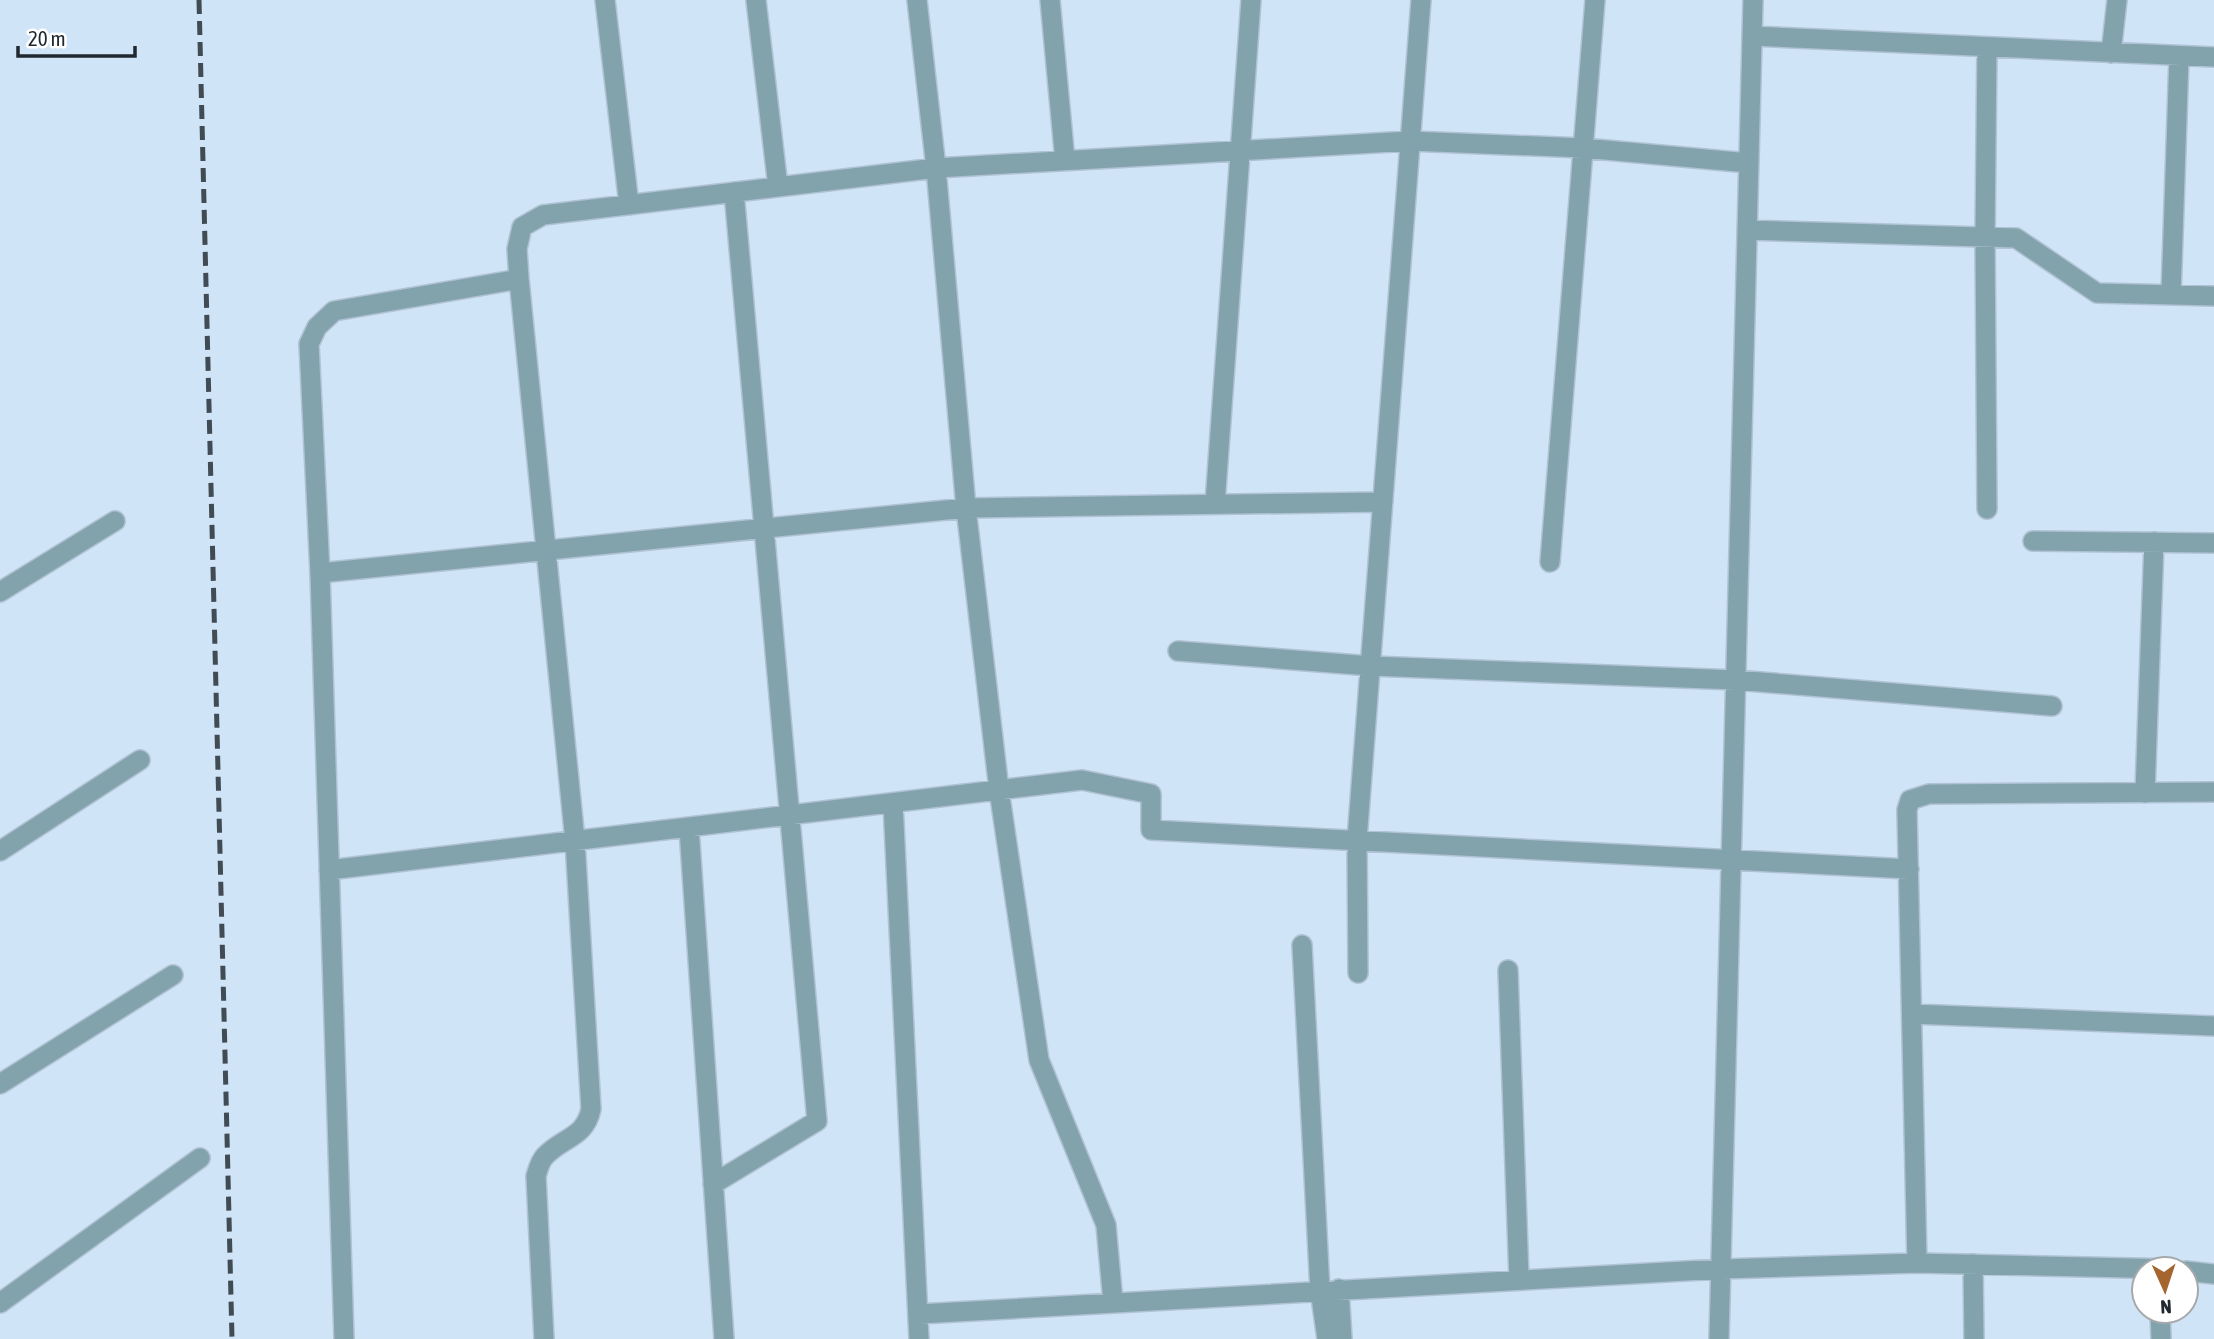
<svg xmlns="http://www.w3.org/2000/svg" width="2214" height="1339" font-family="'Asap Condensed',sans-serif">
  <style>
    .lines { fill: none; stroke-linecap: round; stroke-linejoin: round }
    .minor-casing { stroke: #b0c2d4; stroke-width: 22 }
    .minor { stroke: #82a3ab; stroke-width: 19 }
    .rail { stroke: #414b54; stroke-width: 5; stroke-dasharray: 14 7; stroke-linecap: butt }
  </style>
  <rect width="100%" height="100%" fill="#d0e4f8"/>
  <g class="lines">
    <defs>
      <path id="minor" d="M605,0l24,205
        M756,0l22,187
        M917,0l19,168 30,340 33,282 40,270 67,165 7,77
        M1050,0l15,161
        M1752,36l462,21
        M1987,47l-2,190 2,272
        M2111,53l6,-53
        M1747,230l269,8 81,55 117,3
        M2171,295l8,-238
        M1215,504l36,-504
        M2033,541l181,2
        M1550,562l45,-562
        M320,573l646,-65 417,-6
        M0,592l115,-71
        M1178,651l193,15 365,14 316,26
        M2145,793l9,-251
        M893,803l26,536
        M689,828l35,511
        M0,851l140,-91
        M329,870l753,-90 69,14v36l758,39
        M1302,945l18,345 7,49
        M1508,970l11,309
        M1358,973l-1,-133 64,-840
        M1912,1014l302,12
        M0,1084l173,-109
        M713,1184l104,-63 -83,-929
        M1917,1263l-10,-453 3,-10 19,-6 285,-2
        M1973,1264l1,75
        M2186,1271l28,3
        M1339,1289l3,50
        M0,1303l200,-145
        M2160,1311l1,28
        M919,1314l802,-45 196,-6 256,6
        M344,1339l-24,-766 -11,-229 8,-17 17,-16 185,-32
        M544,1339l-8,-163c2,-7 4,-15 9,-20 18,-19 40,-18 46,-47l-16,-268 -56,-562 -2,-30 5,-22 21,-12 393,-47 474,-27 173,7 166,15
        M1719,1339l34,-1339"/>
    </defs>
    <use href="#minor" class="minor-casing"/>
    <use href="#minor" class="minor"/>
    <path class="rail" d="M199,0l33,1339"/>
  </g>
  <g transform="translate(2165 1290) rotate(177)"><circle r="33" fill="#ffffff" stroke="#a6a9ab" stroke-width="2"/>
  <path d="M0-5L12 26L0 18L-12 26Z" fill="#a5652e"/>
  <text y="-10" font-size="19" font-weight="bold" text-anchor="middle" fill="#20272e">N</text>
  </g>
  <path d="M18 46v10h117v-10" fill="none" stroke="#20272e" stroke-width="3.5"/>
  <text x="28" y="46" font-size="21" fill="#20272e" stroke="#ffffff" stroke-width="5" paint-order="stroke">20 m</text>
</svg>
